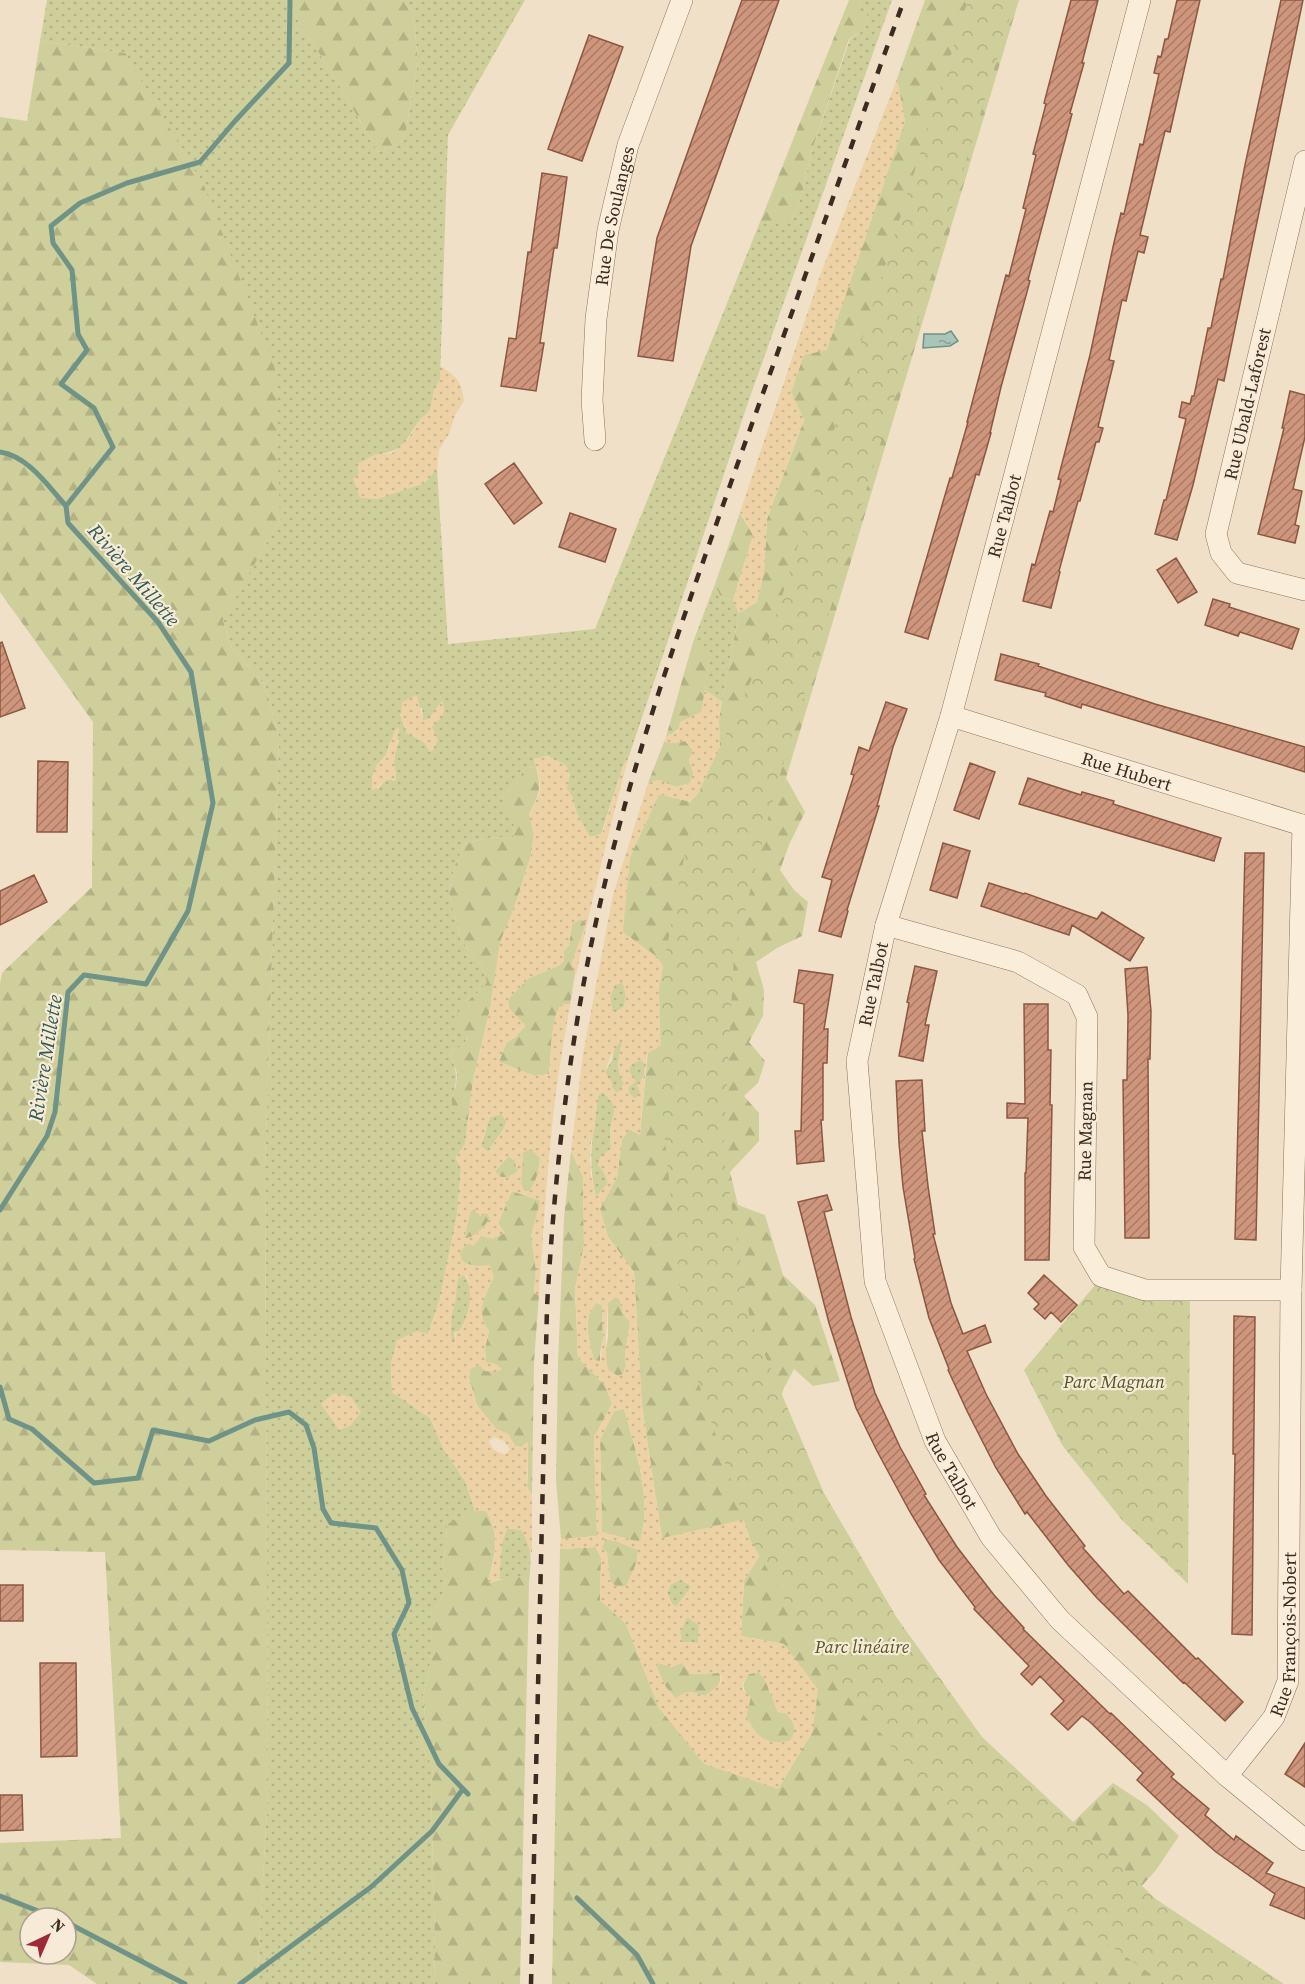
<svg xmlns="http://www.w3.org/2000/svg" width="1305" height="1984" font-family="'Source Serif 4',serif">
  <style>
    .grass { fill: url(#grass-dots); fill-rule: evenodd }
    .forest { fill: url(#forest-firs); fill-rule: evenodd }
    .sand { fill: url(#sand-dots); fill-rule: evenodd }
    .park { fill: url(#park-crowns) }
    .water { fill: url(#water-ripples); stroke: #6f9386; stroke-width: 1.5 }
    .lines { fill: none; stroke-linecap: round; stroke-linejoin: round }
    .stream { stroke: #6f9386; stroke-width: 5 }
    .building { fill: url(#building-hatch); stroke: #8c5741; stroke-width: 1.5 }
    .minor-casing { stroke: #8c715c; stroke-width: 22 }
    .minor { stroke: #faeedb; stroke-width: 21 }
    .rail { stroke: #3c2b20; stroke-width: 4.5; stroke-dasharray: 10 10; stroke-linecap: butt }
    .labels { text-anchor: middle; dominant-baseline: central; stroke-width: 4.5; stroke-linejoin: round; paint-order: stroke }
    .street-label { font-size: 18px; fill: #3c2b20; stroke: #f7ebd7 }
    .park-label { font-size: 18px; font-style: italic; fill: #525926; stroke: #f7ebd7 }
    .water-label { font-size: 20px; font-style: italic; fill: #2f5c55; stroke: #f7ebd7 }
  </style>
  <defs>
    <pattern id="grass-dots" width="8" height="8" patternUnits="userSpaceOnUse" patternTransform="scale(1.5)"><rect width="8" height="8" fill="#cecf9b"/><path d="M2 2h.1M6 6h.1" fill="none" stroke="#b2b285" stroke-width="1.8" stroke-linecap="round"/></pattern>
    <pattern id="forest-firs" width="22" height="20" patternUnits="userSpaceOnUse" patternTransform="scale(1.5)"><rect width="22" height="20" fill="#cecf9b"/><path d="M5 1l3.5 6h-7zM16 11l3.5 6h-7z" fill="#b2b285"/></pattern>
    <pattern id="sand-dots" width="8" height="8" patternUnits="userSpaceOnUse" patternTransform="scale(1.5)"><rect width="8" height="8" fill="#ecd2a5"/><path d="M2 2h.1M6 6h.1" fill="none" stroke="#cbb48e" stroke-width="1.8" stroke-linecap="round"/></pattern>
    <pattern id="park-crowns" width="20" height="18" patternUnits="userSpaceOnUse" patternTransform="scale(1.5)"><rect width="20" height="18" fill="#cecf9b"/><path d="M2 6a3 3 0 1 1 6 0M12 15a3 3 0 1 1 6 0" fill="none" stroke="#b2b285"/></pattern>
    <pattern id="water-ripples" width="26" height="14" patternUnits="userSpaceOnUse" patternTransform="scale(1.5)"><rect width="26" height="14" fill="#a9c4b9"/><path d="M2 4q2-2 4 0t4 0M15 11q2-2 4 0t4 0" fill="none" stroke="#8b9f96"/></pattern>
    <pattern id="building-hatch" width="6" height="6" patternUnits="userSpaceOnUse" patternTransform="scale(1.5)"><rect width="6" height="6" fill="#cf967d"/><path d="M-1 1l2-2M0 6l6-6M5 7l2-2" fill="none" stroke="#a97b66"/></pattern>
  </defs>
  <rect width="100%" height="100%" fill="#f0e0c8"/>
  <path class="grass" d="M47,0h238l50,78 43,74 26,-11 14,-80 -5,-48 -10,-13h122l-77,135 -8,244c-8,13 -5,21 -10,31 -2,4 -7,7 -10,10 -17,22 -14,31 -46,35l2,44 49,-16 12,-15 11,176 147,-15 165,-407h31l11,-28 10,-44 38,-111 14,-9 4,-13 -10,-17h34l-141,394 -122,362 -6,10 -22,68 -11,3 -13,-23 -5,-18 -6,-7 4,-15 -22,-18 -14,3 2,8 -11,1 -9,16 -11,9 9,29 -1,15 -27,1 -21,6 -10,21 -6,27 12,48 20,25 6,17 -9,11 -11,7 1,37 -5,8 -13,7c6,17 9,27 2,44l9,23 7,1 -3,24 -9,14 5,11 -4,46 -17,83 -12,36 -31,6 -6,24 1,28 38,26 13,30 22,33 10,30 -28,14 -1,23 -4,16 5,13 -6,24 -9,13v41l-9,41 3,29 -5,18 12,25 -2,17 4,165 -1,34h-177l11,-193 -3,-622 14,-432 -14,-52 -34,-38 -8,-28 57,-100 -155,-466 -85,-12zM442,701l-10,26 -2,25 -6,-10 -17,-9 -7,-19 22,-6 1,13 6,-2zM399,740c-3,8 -5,16 -5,25 1,7 3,10 1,16l-8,-2 -10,10 -1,-23 10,-11 4,-13z
    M715,584l6,14 12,2 6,13 -17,89 -17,-12 4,-31 -16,-17z
    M623,982l3,14 -2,11 -8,5 -4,-1 -2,-15 5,-11z
    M621,1040l1,4c-4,12 -6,28 2,39l-3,6 -4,4 -5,-5 -7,-16 7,-12 3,-14z
    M641,1060l4,5 -1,11 -7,10 3,5 -1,5 -5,3 -5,-6 -1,-5 6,-10 -5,-6c1,-8 5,-9 12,-12z
    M602,1092c21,16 9,21 8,41 0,5 1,10 1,15l-11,10 8,25 -12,14c-9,-34 -3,-66 2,-101z
    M501,1114l6,7c-5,13 -13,20 -19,31l-7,-6 9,-29z
    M464,1275c12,14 5,42 -5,56h-4l-1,3 2,8 -5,-1v-28l7,-35z
    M507,1528l15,2c11,20 9,30 7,53l-7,-7 -9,3h-14l3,-36z
    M680,1580l10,5 -1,5 -13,17 -4,-3 -5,-12 4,-8z
    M687,1617l12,8 -1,18 -16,-1 -2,-9z"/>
  <path class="forest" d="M285,0h118l10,13 5,48 -14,80 -26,11 -43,-74z
    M849,0h9l10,17 -4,13 -15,9 -37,111 -10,44 -11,28h-31z
    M925,0h94l-233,778 19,34 -16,33 -9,25 14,20 14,12 -6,34 -25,12 -21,14 8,28 -1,26 -14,26 16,19 -7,22 -14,13 15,17v28l-29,31 8,33 27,10 18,60 32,30 25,76 -27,5 -19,-17 -10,19 -16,46 118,190 176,209 51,-50 35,23 31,30 -23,34 -17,19 129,95h-716l8,-435 36,-2 5,11 -1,42 26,24 33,84 119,81 35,-58 -29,-87 -43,-8 3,-55 21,-34 -103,-9 -20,-132 -8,-134 -26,-35 -8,-28 17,-32 5,-37 7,-11 11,6 17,-178 -35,-25 8,-75 29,-63 32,8 29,-38 -1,-46 20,-105 18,-11 7,-31 3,-52 37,-99 -13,-28 13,-38 101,-232 -8,-43z
    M40,41l85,12 79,133 71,183 5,150 -57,101 8,27 34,38 14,52 -14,432 3,622 -11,193h-160l-28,-19 -69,-3v-119l121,-5 -16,-286 -105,-2v-566l2,-11 90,-86 1,-165 -93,-130v-475l27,4zM30,1918h36v36h-36z
    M740,513l13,22 -20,65 -12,-2 -6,-14z
    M693,642l9,4 7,13 -7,54c-16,5 -21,17 -36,24z
    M685,741l8,9 -4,11 5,12 -4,10 -14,4 -18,-7 -10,3 16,-41 9,1z
    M536,767c6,21 3,28 -7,47l5,20 -3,21 -16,50 -42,175 -5,40 -7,-1 -9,-9v-14l4,-10 1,-13 -7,-21 13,-7 5,-7 -13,-16c7,-24 19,-22 32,-40l-6,-17 -20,-25 -12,-48 6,-27 10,-21 21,-6 27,-1 1,-15 -11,-12 2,-17 11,-9 9,-16z
    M581,919l5,4 -5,15 -11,66 -9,1 -9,29 -3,40 -14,2 -36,-14 7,-19 11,-7 -8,-28 -1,-9 21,-21 29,-12 6,-5v-10l5,-6 3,-21z
    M531,1148l9,10c-1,12 -3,24 -11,33h-5l-3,-7 2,-32z
    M571,1151l12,26 1,68 -9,44 3,69 27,27 7,19 -18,33 3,99 -36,3 -5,-59 2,-118 6,-144z
    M509,1156l6,6 3,9 -9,6h-8l-6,-5 5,-7z
    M512,1191l29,10 -10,35 5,33 -2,24 5,2 -5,67 -2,133 -5,-8c2,-15 0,-29 1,-45l-7,5 -6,-1 -7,-12 -12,-5 -19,-24 -8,-27 2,-10 15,-5 -1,-15 4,-17 -8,-12v-13l12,-29 -17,-11 -13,-3 -3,-4v-7l3,-5 18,-12 23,-2 -6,-10z
    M475,1209l2,4h10l3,5c-5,9 -16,21 -26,20l6,-26z
    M616,1297l4,3 3,13 7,9 -5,32 1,12 -3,8 -5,2 -10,-6 -3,-15 3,-18v-34z
    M596,1303l6,2 1,35 -3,13v9l-6,-2c-5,-20 -12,-41 2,-57z
    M624,1409c11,39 30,95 15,133l-37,-10 -2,-92 14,-29z
    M475,1511h11c15,28 9,41 2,71l3,1c10,-6 21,-3 31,-7l7,7 -9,401h-86l1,-34 -4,-165 2,-17 -12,-25 5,-18 -3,-29 9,-41v-41l9,-13 6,-24 -5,-13 4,-16 1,-24z
    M605,1539l11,2 22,9 -1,12 -11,24h-10l-6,-4 -3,-29 -5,-5z
    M659,1663l13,4 6,-3 6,1 6,9 29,-1c5,11 -5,17 -14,23 -13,-4 -18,-7 -29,3l-11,-13 -9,-20z
    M759,1672l8,10 2,9 25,32 2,8 -6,10c-26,4 -31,-2 -44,-24 1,-5 3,-11 2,-16 -1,-14 -10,-11 1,-27z"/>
  <path class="sand" d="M897,79l8,43 -78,228 -23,5 -13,37 13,27 -37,100 -3,52 -7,31 -18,11 -6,-13 20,-65 -13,-23 82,-242z
    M440,366c18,11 21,15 24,35l-9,14 -6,19 -10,16 -2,18 -12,15 -49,16 -16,-1 -7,-19 6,-5 -2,-10 17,-9 18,-2 16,-14 12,-19 10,-10 4,-21 6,-10z
    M705,690l17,12 -3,16 1,46 -29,38 -32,-8 -29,63 -7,75 34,25 21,28 -10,56 -21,13 -7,81 -10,-6 -8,11 -5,37 -17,32 8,28 26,35 8,134 20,132 88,-20 15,29 -21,34 -3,55 43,8 34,45 -5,42 -35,58 -74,-25 -45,-56 -33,-84 -26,-24 1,-42 -4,-11 -37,2 1,-10 36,-3 -3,-99 18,-33 -7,-19 -27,-27 -3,-69 9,-44 -1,-68 -12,-26 12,-97 30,-159 35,-112 10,-3 18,7 14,-4 3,-10 -4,-12 4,-12 -8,-8 -12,2 -9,-1 2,-5 12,-6 2,-9 21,-10zM623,982l3,14 -2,11 -8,5 -4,-1 -2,-15 5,-11zM621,1041l1,3c-4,12 -6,28 2,39l-3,6 -4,4 -5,-5v-6l-7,-10c3,-9 10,-26 16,-31zM641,1060l4,5 -1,11 -7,10 3,5 -1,5 -5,2 -5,-5 -1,-5 8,-7 -7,-9c1,-8 5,-9 12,-12zM602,1092c21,15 9,22 8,41 0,5 1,10 1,15l-11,10 -2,7 7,9 3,9 -12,14 -5,-21 -1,-17 1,-17 3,-10 4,-36zM616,1297l4,3 3,13 7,9 -5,32 1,12 -3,8 -5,2 -10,-6c-4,-22 -1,-45 0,-67zM596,1303l6,2 1,35 -3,22 -6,-2c-5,-20 -12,-41 2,-57zM624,1409c11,38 30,95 15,133l-37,-10 -2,-92 14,-29zM605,1539l11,2 22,9 -1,12 -11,24h-10l-6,-4 -3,-29 -5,-5zM680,1580l10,5 -1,5 -13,17 -4,-3 -5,-12 4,-8zM687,1617l12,8 -1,18 -16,-1 -2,-9zM659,1663l13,4 6,-3 6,1 6,9 29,-1 3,5 -2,6 -15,12c-13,-4 -18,-7 -29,3l-11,-13 -9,-20zM759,1672c10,12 13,27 19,41h8c9,11 11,16 4,28 -26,4 -31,-3 -44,-24l5,-20 -8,-7v-7l6,-9z
    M417,695l6,25 6,-1 13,-19c6,13 -2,19 -10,27l6,13 -4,9 -4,3 -6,-10 -17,-9 -2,-9 -4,-4 1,-18z
    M399,727c0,12 -4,22 -5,34 0,7 3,13 2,20l-9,-2 -15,12v-14l4,-11 10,-11 9,-25z
    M548,756c21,10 24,9 19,33l5,7 5,18 13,23 12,-3 21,-68 6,-10c-31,116 -60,233 -75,352 -7,63 -11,125 -15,187l-5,-2 2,-24 -5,-33 9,-35 -28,-10 -14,32 7,10 -12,6 -12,-3 -7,10 -6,-3 -8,9c1,16 17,14 30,13l4,12c-9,21 -19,33 -5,54l-4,17 1,14 10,2 6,5 -6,3 -12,-1 -4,-6 -9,3 -2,10 8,27 19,24 12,5 7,12 6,1 7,-5 -1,45 5,8v59l-10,-24 -15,-2 -5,15 -3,36 -8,4 -3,-1c8,-29 13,-44 -2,-71h-11l-10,-30 -22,-33 -13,-30 -38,-26 -1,-28 6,-24 20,-9 11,3 12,-36 17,-83 4,-46 -6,-11 10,-14 8,-64 15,-61 12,-77 15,-37 16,-50 3,-21 -5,-20c14,-24 13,-29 5,-55zM581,919l5,4 -15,41 5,11 -6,29 -9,1c-12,15 -9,50 -12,69l-14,2 -36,-14 7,-19 11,-7 9,-10 -17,-18 -1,-9 21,-21 29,-12 6,-5v-10l5,-6 3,-21zM501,1114l5,7c-3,12 -11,20 -18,31l-7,-6 9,-29zM531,1149l9,9c-1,12 -3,24 -11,33h-5l-3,-7 2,-32zM509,1156l6,6 3,9 -9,6h-8l-6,-5 5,-8zM475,1209l5,7 7,-3 3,5c-5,9 -16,21 -26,20l6,-26zM464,1275l3,1c6,17 3,40 -8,55h-4l1,10h-4c-2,-12 -2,-22 2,-34 3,-9 2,-20 4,-29zM494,1437l10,4 6,8 -4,5c-9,-1 -14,-4 -17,-13z
    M334,1393l17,4 10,15 -11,14 -11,4 -18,-26z"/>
  <path class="park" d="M968,0h47l-240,791 -41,165 -11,196 27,168 74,173 73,125 85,119 175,163 127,84h-119l-69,-48 -167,-146 -102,-117 -76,-132 -65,-196 -23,-224 -4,-132 36,-189 70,-149z
    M1101,1278l89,15 -2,291 -66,-64 -60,-75 -38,-75z"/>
  <path class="water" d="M951,331l7,10 -8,5 -27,2 1,-14h21z"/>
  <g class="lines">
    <path class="stream" d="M0,452c28,4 48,34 66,54
      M0,1210l47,-74 8,-24 13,-120 16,-17 62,9 42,-73 25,-108 -22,-131 -33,-50 -90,-99 -2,-17 47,-59 -19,-39 -33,-24 26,-34 -9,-16 -6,-64 -19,-27 -2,-17 29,-23 47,-20 73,-21 35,-41 54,-58 1,-63
      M0,1387l9,32 23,10 62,54 44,-5 15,-48 56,11 46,-21 34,-8 17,13 8,23 9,61 8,14 45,5 26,42 7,33 -15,31 18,74 27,56 29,30
      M0,1896l56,22
      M577,1898l60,57 16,29
      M66,1922l119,62
      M240,1984l131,-97 61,-56 31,-42"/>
  </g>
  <path class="building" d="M742,0h37l-88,246 -18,115 -35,-5 19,-118z
    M1071,0h27l-16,63h2l-14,50 2,1 -44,166 2,1 -29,106 -11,46h1l-12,42 -3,-1 -48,165 -23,-7 45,-154h2l16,-56h-1l39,-147 3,1 17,-67 -3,-1 13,-53 -3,-1 13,-50 -2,-1z
    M1177,0h23l-30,132 -5,-1 -25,104 8,2 -4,16 -6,-2 -12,50 -4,-1 -13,60 5,1 -16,66 5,1 -4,14h-3l-16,59h-2l-19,70 1,1 -9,36 -28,-7 9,-37 3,1 15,-54 3,1 8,-32 -3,-1 32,-124 23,-108 8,-34 3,1 16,-70 3,1 16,-71 -5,-1 4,-17 3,1 4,-18h3z
    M1281,0h22l-79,381 -6,-2 -25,106 -16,55 -22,-6 9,-34h2l20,-81 -7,-2 3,-15 8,2 2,-8h2l14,-68h3l10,-49h2l22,-114z
    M589,35l34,12 -41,114 -34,-12z
    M542,173l25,4 -10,71h-3l-14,95h4l-8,48 -35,-5 8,-48 7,1 12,-87h3z
    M1290,391l15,4v42l-12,52 9,2 -7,34 4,1 -4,17 -37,-9 26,-106h-2z
    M514,463l28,40 -28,21 -29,-40z
    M570,513l46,16 -11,33 -46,-15z
    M1176,558l21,34 -19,11 -21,-33z
    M1213,599l17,5 -1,3 70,22 -7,20 -52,-17 -2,4 -33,-11z
    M2,642l23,66 -25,9v-74z
    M1001,654l38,10 -1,2 117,38 150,43v25l-223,-68 -1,4 -36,-12 1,-3 -51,-13z
    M886,702l21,7 -14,38 -16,59h2l-32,104 1,1 -7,26 -22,-6 13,-51 -10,-3 32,-102 -3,-1 8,-27 10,4z
    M38,761l30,1 -1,70h-30z
    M970,763l25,9 -16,47 -25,-9z
    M1028,778l53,17 1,-3 32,9 -1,3 108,34 -7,23 -195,-57z
    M943,843l27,8 -13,47 -27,-8z
    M1245,853h19l-8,387 -21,-1z
    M34,875l13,27 -47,23v-34z
    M989,883l35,11 1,-1 72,26 5,-7 42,26 -14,23 -58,-36 -3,10 -88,-29z
    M915,966l22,5 -12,54h4l-6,36 -24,-5 10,-53 -2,-1z
    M1147,967l4,44 -1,48h-2l1,179h-24l-2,-158h4l1,-65 -3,-46z
    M799,970l34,5 -9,54h4l-1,34h-4v57h-2l3,41 -27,3 -2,-33h6l3,-127 -10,-2z
    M1024,1004h24v46h3l-1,55h2l-3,155h-24v-87h1l2,-55h-21v-15l18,1z
    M922,1080l3,51h-3l6,55 7,48h-2l18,69 12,31 22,-9 6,17 -24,9 19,43 32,60 28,42 39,50 -2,2 41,46 4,-3 68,68 2,-1 45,44 -18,19 -41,-39 -1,1 -86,-85 -29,-33 -41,-53 -2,2 -29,-46 -29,-57 -19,-41 1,-1 -20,-51 -15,-59 1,-1 -12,-71 -4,-44 -3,-62z
    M827,1195l5,15 -8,2 27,105 24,76 25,54 26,47 -2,1 33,52 37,48 30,33 -1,1 87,85 1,-1 63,61 -3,3 38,32 -4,6 29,25 2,-4 37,27 -7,10 39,15v31l-35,-14 5,-11 -59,-42 -40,-35 -39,-37 6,-7 -53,-51 -8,-6 -14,14 -17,-16 13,-13 -24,-25 -8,9 -11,-11 8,-8 -55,-57 1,-2 -36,-47 -29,-48 -33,-61 -21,-43 -27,-85 -31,-121z
    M1044,1275l33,30 -16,17 -10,-10 -6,7 -11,-10 5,-5 -11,-11z
    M1234,1316l21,1 -3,318 -20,-1 3,-180h-2z
    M0,1585h23v36h-23z
    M40,1663h36l1,93 -36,1z
    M1305,1743v44l-20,-13z
    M0,1795h22l1,35 -23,1z"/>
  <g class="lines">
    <defs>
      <g id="minor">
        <path id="s1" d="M1140,0l-189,716 -65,209 -29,136 18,220 60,160 56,96 69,83 167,156 78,64"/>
        <path d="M1305,161l-89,373 5,19 16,20 68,17"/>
        <path id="s2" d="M595,440l-3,-40 4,-81 12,-89 20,-85 54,-145"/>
        <path id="s3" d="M951,716l354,110"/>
        <path d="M886,925l132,37 59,33 10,22 -3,230 17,29 44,14h146"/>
        <path id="s4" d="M1227,1776l47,-59 14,-36 3,-391 12,-465"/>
      </g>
    </defs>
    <use href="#minor" class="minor-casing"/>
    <use href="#minor" class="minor"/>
    <path class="rail" d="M531,1984l16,-677c8,-142 24,-282 57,-420 34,-147 86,-288 136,-430 55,-152 109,-305 164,-457"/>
  </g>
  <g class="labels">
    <g class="street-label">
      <text stroke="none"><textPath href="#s2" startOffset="226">Rue De Soulanges</textPath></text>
      <text transform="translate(1247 404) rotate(-77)">Rue Ubald-Laforest</text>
      <text transform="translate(1004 516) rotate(-75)">Rue Talbot</text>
      <text stroke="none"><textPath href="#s3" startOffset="184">Rue Hubert</textPath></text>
      <text transform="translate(873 984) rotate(-78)">Rue Talbot</text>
      <text transform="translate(1085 1131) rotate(-89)">Rue Magnan</text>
      <text stroke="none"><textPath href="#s1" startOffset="1524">Rue Talbot</textPath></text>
      <text stroke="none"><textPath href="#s4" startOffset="160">Rue François-Nobert</textPath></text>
    </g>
    <g class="park-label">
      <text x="1114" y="1381">Parc Magnan</text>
      <text x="862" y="1646">Parc linéaire</text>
    </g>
    <g class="water-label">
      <text transform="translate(134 575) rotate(49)">Rivière Millette</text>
      <text transform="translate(45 1058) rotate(-81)">Rivière Millette</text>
    </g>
  </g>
  <g transform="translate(48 1936) rotate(44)"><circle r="28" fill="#f7ebd7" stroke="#ac9e8e" stroke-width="1.5"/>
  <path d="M0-4.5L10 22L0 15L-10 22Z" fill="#9d2a37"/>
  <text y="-9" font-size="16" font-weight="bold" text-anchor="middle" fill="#3c2b20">N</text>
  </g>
</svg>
